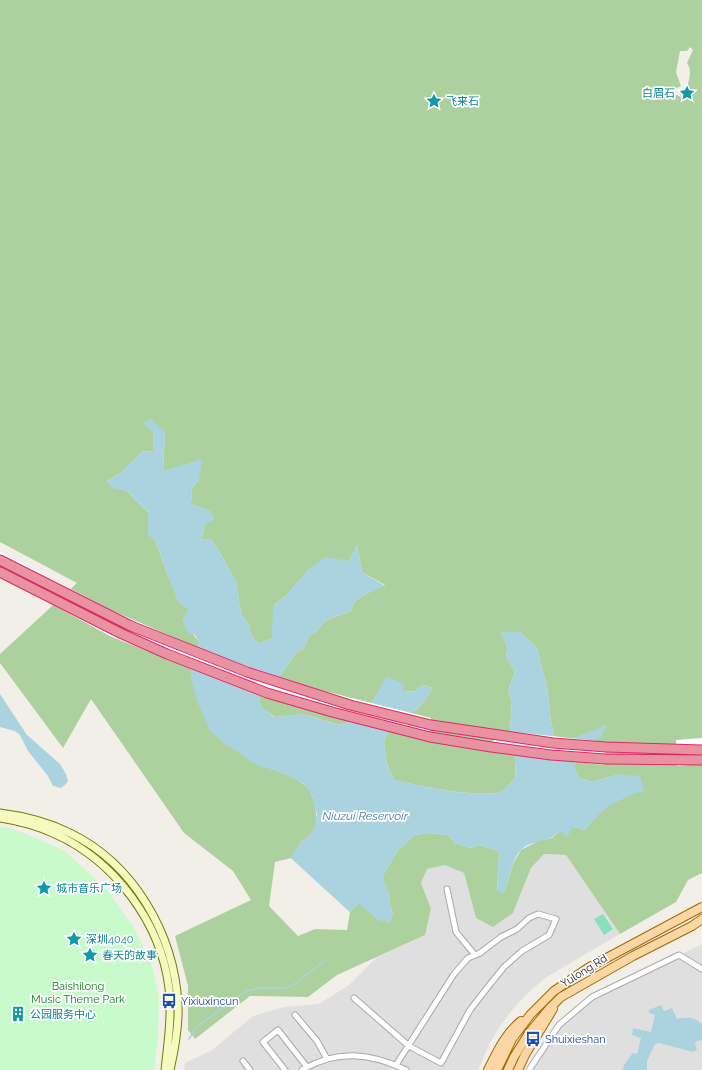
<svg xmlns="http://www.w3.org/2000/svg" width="702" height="1070" font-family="Raleway,'Noto Sans SC',sans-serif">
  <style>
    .residential { fill: #e0dfdf }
    .forest { fill: #add19e; fill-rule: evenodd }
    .park { fill: #c8facc }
    .pitch { fill: #88e0be }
    .plaza { fill: #dddde8 }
    .water { fill: #aad3df }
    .pier { fill: #fff }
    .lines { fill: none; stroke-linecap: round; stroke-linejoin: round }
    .stream { stroke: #aad3df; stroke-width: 1.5 }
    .street-casing { stroke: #a9a9a9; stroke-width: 7 }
    .secondary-casing { stroke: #707d05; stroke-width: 9 }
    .primary-casing { stroke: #a06b00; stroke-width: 10 }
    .highway-casing { stroke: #dc2a67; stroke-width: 11 }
    .street { stroke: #fff; stroke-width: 5 }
    .secondary { stroke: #f7fabf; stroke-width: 7 }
    .primary { stroke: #fcd6a4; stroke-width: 8 }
    .highway { stroke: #e892a2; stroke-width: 9 }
    .labels { text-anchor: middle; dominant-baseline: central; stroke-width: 3.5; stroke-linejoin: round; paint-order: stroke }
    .culture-label { font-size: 11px; fill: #0d838f; stroke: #fff; text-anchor: start }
    .street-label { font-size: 11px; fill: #222; stroke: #fff }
    .park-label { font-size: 11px; fill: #0c8416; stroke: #fff }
    .transit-label { font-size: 11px; fill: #164399; stroke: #fff; text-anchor: start }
    .water-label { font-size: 12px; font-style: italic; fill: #4a7aab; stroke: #fff }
  </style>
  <rect width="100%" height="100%" fill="#f2efe9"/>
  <path class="residential" d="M544,854l22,1 54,79 -75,44 -17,15 -15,16 -13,17 -11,19 -11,25h-294l1,-7 27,-13 41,-34 31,-9 35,-3 30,-19 28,-28 48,-22 6,-26 -10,-26 6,-14 18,-4 19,8 12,45 37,-5 18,-45z
    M702,944v126h-173l30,-45 33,-28z"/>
  <path class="forest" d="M0,0h702v873l-14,7 -12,22 -56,32 -54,-79 -22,-1 -13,14 -18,45 -20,14 -17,-9 -12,-45 -19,-8 -18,4 -6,14 10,26 -6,26 -88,40 -29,22 -58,-1 -55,43 -7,-9v-44l-13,-50 76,-36 -18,-29 -49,-38 -93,-134 -28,49 -63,-85v-9l77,-71 -77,-41zM690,47l3,3 -6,13c7,10 0,25 -6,34l-7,-3 1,-5 6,-3 -5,-14 4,-21h7zM143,423l22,9 -2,39 15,-4 21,13 -7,8 -1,16 19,7 -6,15 -1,9 -6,3 14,2 8,11 17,31 5,32 8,11 2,10 8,9 13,-6 2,-33 13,-10 22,-26 40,-8 8,-16 5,27 23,13 -21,10 -10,7 -3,9 -25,9 -11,13 -6,3 -5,12 -7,4 -21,29 -19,5 4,21 14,10c9,0 21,-3 31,-2 10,2 20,7 30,9 23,5 42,-30 51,-47l16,15 12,-1 8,-6 10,3 -16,22 -12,3 -12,7 -9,22 3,22 7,16c21,5 90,20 108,11 4,-2 9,-9 13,-13l1,-18 -6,-30 2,-29 -4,-10 7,-19 -9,-16 2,-8 -7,-16h19l17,16 11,43 2,24 4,21 8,9 45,-19 -26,22 -7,19 5,11 14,4 27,-8 14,19c-8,4 -16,7 -24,11 -10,6 -18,17 -25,26l-12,-3 -13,4 -8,7 -14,3 -17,9 -8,14 -6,21 -10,6 2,-40 -20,-6 -9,3 -15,-5 -7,-8 -19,-2 -14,2 -17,15 -16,27 7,17 1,11 3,9 -35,-11 -8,9 -50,-69c4,-4 11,-8 13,-12 7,-13 2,-40 -11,-48 -14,-9 -29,-14 -45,-19l-60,-115 2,-7 -16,-21 6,-12 -20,-31 -14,-38 -7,-6v-22l-21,-21 -20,-10 16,-10 20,-20 11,1 -1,-21zM291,858l59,54 -3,18 -32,-1 -17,7 -29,-30 6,-44z"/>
  <path class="park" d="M0,827l10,1 29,11 27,13 42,39 26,37 19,41 6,30 -1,39 -4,32h-154z"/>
  <path class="pitch" d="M603,914l10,15 -9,6 -10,-16z"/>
  <path class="plaza" d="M68.5 940a5.5 5.5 0 1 1 11 0a5.5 5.5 0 1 1-11 0Z"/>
  <path class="water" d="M151,419l14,13 -2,39 39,-12 -3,21 -7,8 -1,16 20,7 3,8 -10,7 -1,9 -6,3 14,2 8,11 17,31 5,32 8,11 2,10 8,9 13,-6 1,-32 14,-11 22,-26 17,-12 23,4 8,-17 5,28 23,14 -21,9 -10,7 -3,9 -25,9 -11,13 -6,3 -5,13 -7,3 -21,29 -19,5 4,20 13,11c10,0 22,-3 32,-2 10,2 19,7 30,9 23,5 43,-30 50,-48l18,8 -1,8 12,-1 8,-6 10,3 -16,22 -12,3 -12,7 -9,22 3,22 7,16c21,5 90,20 108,11 4,-2 9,-9 13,-13l1,-18 -6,-30 2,-29 -4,-10 7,-19 -9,-16 2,-8 -7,-16h19l17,16 11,43 2,24 4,21 8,8 12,-6 33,-13 -7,13c-19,6 -20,12 -26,29l5,11 14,4 27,-8 20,2 4,16 -10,1 -24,12 -11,9 -14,16 -12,-3 -6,10 -7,-6c-3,2 -6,6 -10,7 -9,4 -22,4 -29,12 -9,8 -12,32 -17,44l-7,-3 2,-40 -20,-6 -9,3 -15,-5 -7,-8 -19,-2 -14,2 -17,15 -16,27 7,17 1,11 3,9 -3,9 -12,-3 -20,-17 -8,9 -59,-54 9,-15 13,-12 4,-17 -5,-19 -8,-11 -21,-11 -26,-8 -33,-22 -14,-12 -12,-28 -7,-24 -1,-18 7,-12 2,-7 -4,-7 -8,-3 -4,-11 5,-12 -10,-7 -23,-62 -7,-6v-22l-21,-21 -15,-3 -5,-7 16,-10 20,-20 11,1 -1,-21 -11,-8z
    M0,694l27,41 33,29 6,10 2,7 -3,4 -4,3 -8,-2 -5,-10 -20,-25 -8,-16 -5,-4 -15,-4z
    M661,1005l3,6 8,-3 5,11c10,-2 18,-2 25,5v16l-5,1 -2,3 2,6 -4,2 -34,-9 -4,1 -8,17v9h-25c3,-7 6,-11 11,-17l4,1 4,-16 -9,-3 1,-7 18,4 4,-17 -6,-2v-3z"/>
  <path class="pier" d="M0,552l111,58 103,45 102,34 115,29 -3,23 -166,-44 -152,-61 -110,-60z
    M496,730l110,12 -2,23 -113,-13z
    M702,738v26l-25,2 -1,-26z"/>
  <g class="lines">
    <path class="stream" d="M189,1039l6,-10 4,-4 47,-34 13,-3h25l9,-3 31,-24"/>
    <defs>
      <path id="street" d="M447,889l9,43 19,23
        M354,998l55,48 32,17 29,-53 17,-22 17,-21 18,-16 27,-16 7,-16 -18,-5 -9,4 -12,11 -16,8 -21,16 -12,5 -14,16 -58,91
        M295,1015l22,26 10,18
        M243,1061l7,9
        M285,1070l-22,-28 15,-12 29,37
        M302,1070c35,-21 69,-17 104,0
        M529,1070l30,-45 33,-28 87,-42 23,14"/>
      <path id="secondary" d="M0,813c24,3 48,9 70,20 64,31 104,101 108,171 1,22 -3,44 -8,66
        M0,818c19,3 38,8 55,16 60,27 106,89 114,154 3,28 -1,55 -4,82"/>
      <path id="primary" d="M488,1070c9,-18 17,-36 33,-49
        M497,1070l15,-31 18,-24 24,-24 34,-23 114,-61
        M508,1070l6,-13 15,-24 20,-24 12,-12 72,-41 59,-30 10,-7
        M518,1070l7,-15 28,-46"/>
      <path id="highway" d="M0,560l131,66 116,46 103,33 81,20 122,18 53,4 96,3
        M0,572l120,61 47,21 100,39 65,19 98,25 61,10 60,8 54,4 97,1"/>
    </defs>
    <use href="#street" class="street-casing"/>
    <use href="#secondary" class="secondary-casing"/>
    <use href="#primary" class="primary-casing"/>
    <use href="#highway" class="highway-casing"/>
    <use href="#street" class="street"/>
    <use href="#secondary" class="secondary"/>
    <use href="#primary" class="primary"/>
    <use href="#highway" class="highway"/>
  </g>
  <defs>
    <symbol id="sight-bare" viewBox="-9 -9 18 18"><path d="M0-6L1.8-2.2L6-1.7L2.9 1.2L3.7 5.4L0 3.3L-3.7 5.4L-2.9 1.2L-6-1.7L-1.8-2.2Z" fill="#0f9aa8" stroke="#fff" stroke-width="2.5" paint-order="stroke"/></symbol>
    <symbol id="bus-bare" viewBox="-9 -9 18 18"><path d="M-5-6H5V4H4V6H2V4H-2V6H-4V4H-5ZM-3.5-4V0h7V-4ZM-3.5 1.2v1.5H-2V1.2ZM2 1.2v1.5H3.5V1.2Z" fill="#1a4fb4" stroke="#fff" stroke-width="2.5" paint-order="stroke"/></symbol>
    <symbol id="building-bare" viewBox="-9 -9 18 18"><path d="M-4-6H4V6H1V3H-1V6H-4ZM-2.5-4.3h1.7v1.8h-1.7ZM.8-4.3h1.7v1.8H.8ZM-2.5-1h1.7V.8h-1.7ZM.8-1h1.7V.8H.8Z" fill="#0f9aa8" stroke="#fff" stroke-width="2.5" paint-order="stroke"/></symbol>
  </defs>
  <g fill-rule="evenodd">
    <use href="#sight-bare" x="676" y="82" width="22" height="22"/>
    <use href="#sight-bare" x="423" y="90" width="22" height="22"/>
    <use href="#sight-bare" x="33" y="877" width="22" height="22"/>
    <use href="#sight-bare" x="63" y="928" width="22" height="22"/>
    <use href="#sight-bare" x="79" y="944" width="22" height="22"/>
    <use href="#bus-bare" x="158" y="990" width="22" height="22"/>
    <use href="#building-bare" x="7" y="1003" width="22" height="22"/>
    <use href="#bus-bare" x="522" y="1028" width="22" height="22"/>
  </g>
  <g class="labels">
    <g class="culture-label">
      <text x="675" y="93" text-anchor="end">白眉石</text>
      <text x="446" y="101">飞来石</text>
      <text x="56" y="888">城市音乐广场</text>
      <text x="86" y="939">深圳4040</text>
      <text x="102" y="955">春天的故事</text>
      <text x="30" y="1014">公园服务中心</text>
    </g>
    <g class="street-label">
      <text transform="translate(584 971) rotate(-32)">Yulong Rd</text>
    </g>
    <g class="park-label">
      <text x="78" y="986">Baishilong<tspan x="78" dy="13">Music Theme Park</tspan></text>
    </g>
    <g class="transit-label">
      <text x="181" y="1001">Yixiuxincun</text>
      <text x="545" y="1039">Shuixieshan</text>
    </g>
    <g class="water-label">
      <text x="365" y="816">Niuzui Reservoir</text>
    </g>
  </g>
</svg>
